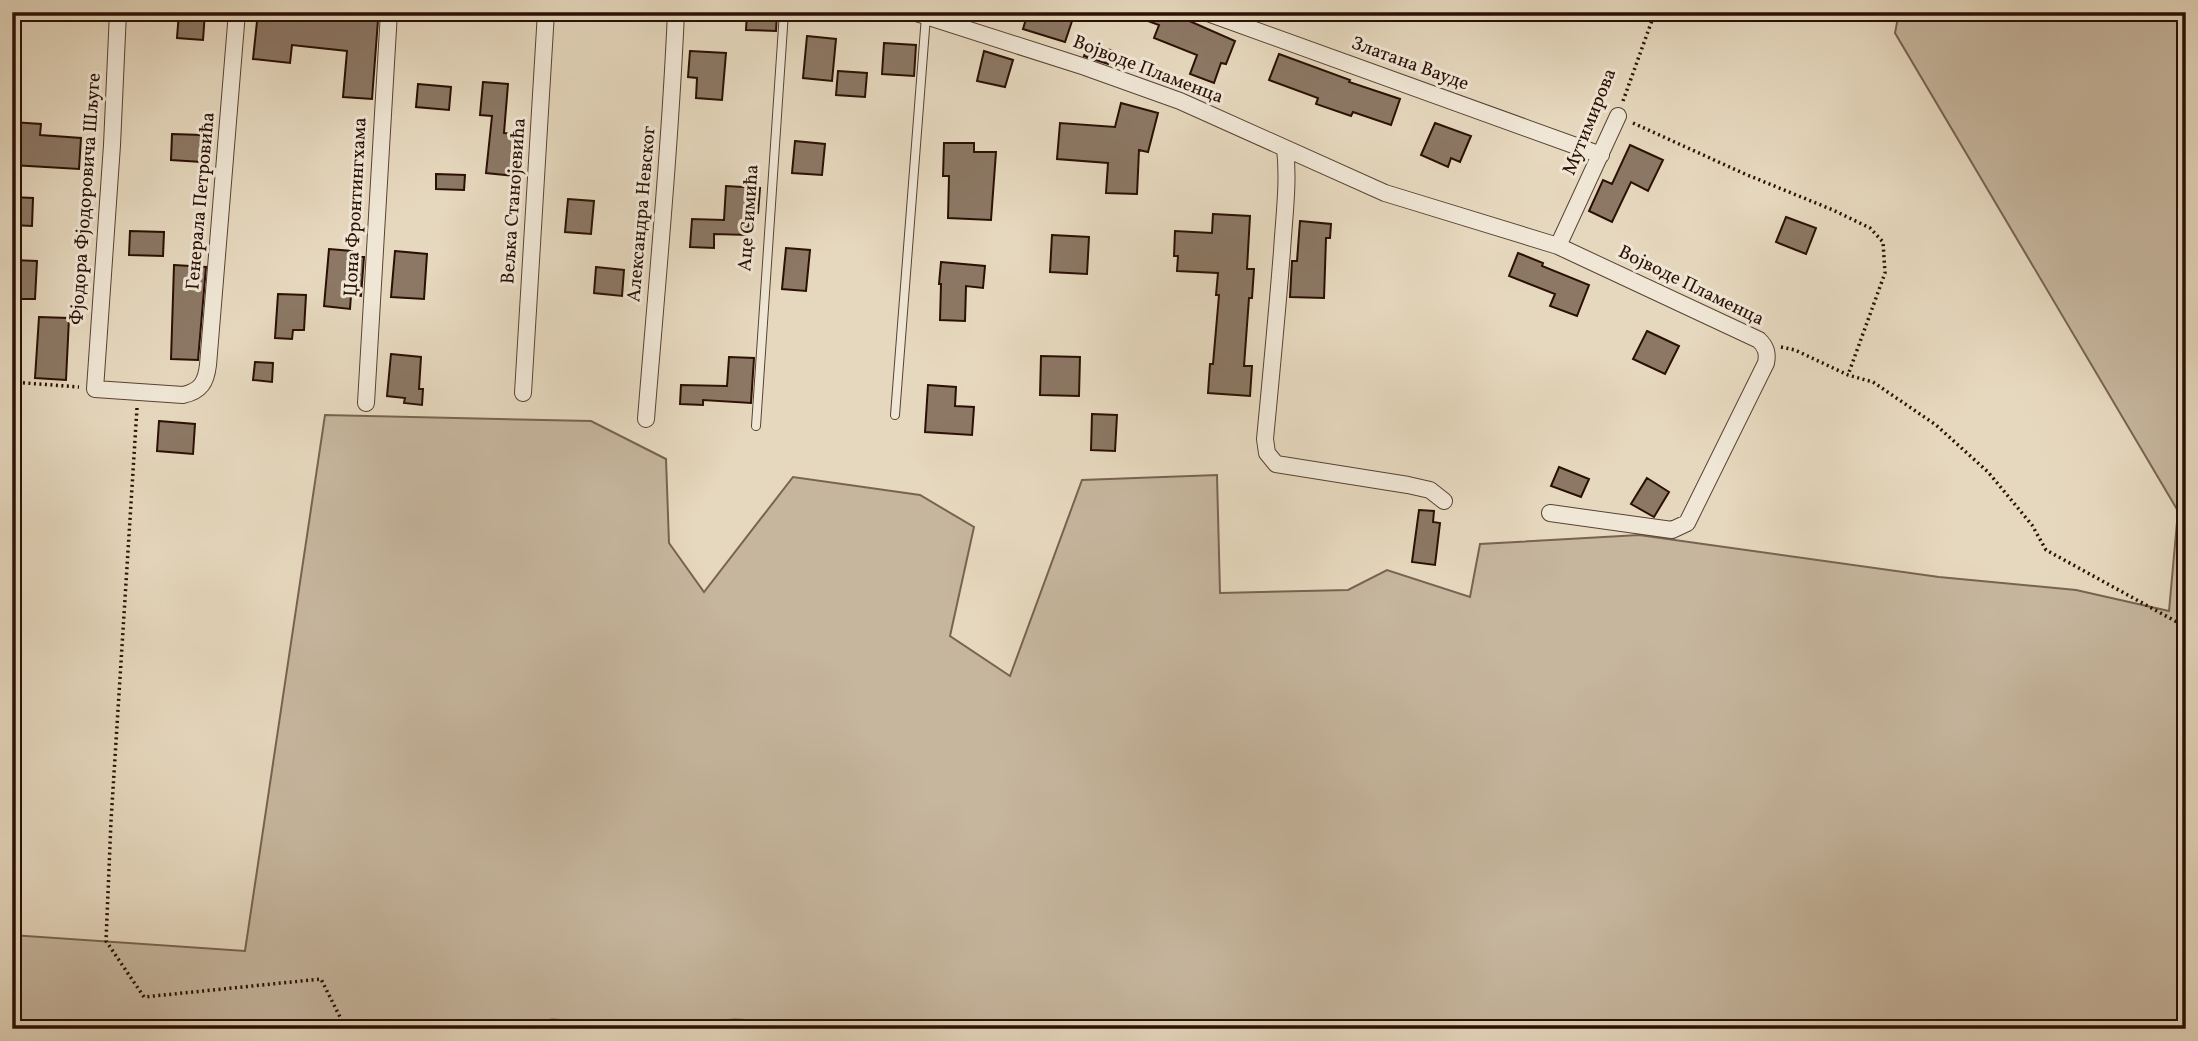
<svg xmlns="http://www.w3.org/2000/svg" width="2198" height="1041" font-family="Vollkorn,serif">
  <style>
    .green { fill: #c6b69e; stroke: #786351; stroke-width: 2 }
    .lines { fill: none; stroke-linecap: round; stroke-linejoin: round }
    .stream { stroke: #745f4e; stroke-width: 5 }
    .building { fill: #8c7865; stroke: #2a1004; stroke-width: 2 }
    .lane-casing { stroke: #594232; stroke-width: 10 }
    .street-casing { stroke: #594232; stroke-width: 18 }
    .path { stroke: #2a1004; stroke-width: 3.5; stroke-dasharray: 2 3.5; stroke-linecap: butt }
    .lane { stroke: #efe6d5; stroke-width: 8 }
    .street { stroke: #efe6d5; stroke-width: 16 }
    .labels { text-anchor: middle; dominant-baseline: central; stroke-width: 6; stroke-linejoin: round; paint-order: stroke }
    .street-label { font-size: 19px; fill: #2a1004; stroke: #efe6d5 }
  </style>
  <rect width="100%" height="100%" fill="#e6d8be"/>
  <filter id="stains"><feTurbulence type="fractalNoise" baseFrequency=".00286" numOctaves="4"/><feColorMatrix values="0 0 0 0 .2 0 0 0 0 .09 0 0 0 0 .02 0 0 0 .5 -.17"/></filter>
  <radialGradient id="worn" r=".72"><stop offset=".6" stop-color="#630" stop-opacity="0"/><stop offset="1" stop-color="#630" stop-opacity=".3"/></radialGradient>
  <path class="green" d="M1899,12h287v1017h-2174v-94l233,16 80,-536 266,6 75,38 3,84 35,49 89,-115 127,18 54,32 -24,109 60,40 72,-196 135,-5 3,118 128,-3 39,-20 83,27 10,-53 159,-9 300,42 137,13 93,21 9,-100 -283,-478z"/>
  <g class="lines">
    <path class="stream" d="M478,1029l75,-8 126,8
      M683,1029c39,-9 59,-12 97,0"/>
  </g>
  <path class="building" d="M179,12h26l-2,28 -26,-2z
    M258,12h26l67,8v-3l27,3 -6,79 -29,-2 4,-46 -55,-6 -2,18 -37,-4z
    M747,12h30l-1,19 -30,-1z
    M1028,12h47l-10,30 -42,-13z
    M1129,12h40l66,29 -9,23 -5,-1 -7,20 -24,-9 7,-19 -43,-17 5,-13 -30,-11z
    M807,36l29,3 -4,42 -29,-3z
    M1089,42l24,9 -5,13 -24,-8z
    M884,43l32,2 -2,31 -32,-2z
    M690,51l36,2 -4,47 -26,-2 1,-20 -9,-1z
    M984,51l29,9 -8,27 -28,-6z
    M1279,54l71,26 -1,2 51,17 -9,26 -38,-13 -2,4 -35,-12 2,-6 -49,-18z
    M838,71l29,2 -2,24 -29,-2z
    M483,82l25,2 -4,49 16,1 -4,42 -30,-3 6,-57 -12,-1z
    M418,84l33,3 -2,23 -33,-3z
    M1121,103l37,10 -10,39 -9,-2 -2,44 -31,-1 2,-30 -51,-4 3,-36 55,4z
    M12,122l29,2 -1,11 41,3 -2,31 -67,-4z
    M1435,123l36,13 -11,26 -9,-4 -3,9 -27,-12z
    M172,134l30,1 -1,27 -30,-2z
    M795,141l30,3 -3,31 -30,-2z
    M944,143h30v9h22l-5,68 -43,-2 1,-42h-6z
    M1630,145l33,15 -15,31 -17,-9 -19,40 -23,-11 14,-31 9,4z
    M436,174l29,1 -1,15 -28,-1z
    M726,186l34,2 -2,25 -8,-1 -2,23 -34,-1v14l-24,-1 2,-28 32,1z
    M12,197l21,1 -1,28 -20,-1z
    M568,199l26,2 -3,33 -26,-2z
    M1213,214l37,2 -3,53h7l-2,29h-3l-5,68h8l-2,30 -42,-3 2,-29h3l6,-69h-3l2,-22 -41,-2 1,-15h-4l1,-25 37,2z
    M1786,217l30,11 -10,26 -30,-12z
    M1300,221l31,3 -1,14h-4l-2,60 -34,-1 2,-36h5z
    M130,231l34,1 -1,24 -34,-1z
    M1052,235l37,2 -2,37 -37,-2z
    M786,248l24,2 -4,41 -24,-2z
    M329,249l23,2v6h12l-3,39 -10,-1 -1,14 -26,-3z
    M395,251l32,3 -3,45 -33,-2z
    M1518,253l25,10 -1,3 47,19 -12,31 -27,-10 5,-12 -46,-18z
    M12,260l25,1 -2,38h-23z
    M941,262l44,4 -2,22 -17,-2 -1,35 -25,-1 1,-36h-2z
    M174,265l32,2 -8,93 -27,-1z
    M596,267l28,3 -2,26 -28,-3z
    M278,294l28,1 -2,35h-11l-1,9 -17,-1z
    M39,317l30,1 -3,62 -31,-2z
    M1647,331l32,15 -14,28 -32,-15z
    M391,354l30,3 -2,32h4l-1,16 -18,-2 1,-5 -18,-2z
    M1041,356l39,1 -1,39 -39,-1z
    M729,357l25,1 -3,45 -48,-3v5l-23,-1 1,-19 46,1z
    M255,362l18,1 -1,19 -19,-2z
    M928,385l28,2 -1,19 19,1 -2,28 -47,-3z
    M1092,414l25,1 -2,36 -24,-1z
    M159,421l36,3 -2,30 -36,-3z
    M1559,467l30,12 -8,18 -30,-11z
    M1647,478l22,14 -15,25 -23,-13z
    M1419,510l15,1 -1,11 7,1 -5,42 -23,-3z"/>
  <g class="lines">
    <defs>
      <path id="lane" d="M895,415l31,-399
        M756,426l28,-414"/>
      <path id="street" d="M118,12l-6,133 -17,244 88,6c18,-4 23,-13 25,-30l29,-353
        M913,12l172,55 95,34 205,92 173,53 201,94c7,7 9,13 7,23l-79,160 -15,7 -122,-17
        M1205,12l396,143
        M1285,148c4,34 -1,69 -3,103 -5,63 -11,126 -17,188l2,14 9,11 132,21 22,5 14,11
        M1558,246l60,-130
        M523,393l23,-381
        M366,403l23,-391
        M646,419c11,-136 24,-271 30,-407"/>
    </defs>
    <use href="#lane" class="lane-casing"/>
    <use href="#street" class="street-casing"/>
    <path class="path" d="M1623,101l32,-89
      M1633,123l112,51 88,36 37,18 13,14 2,31 -37,102
      M1781,347l14,3 53,25 25,7 63,43 52,47 44,53 14,25 140,77
      M12,382l67,5
      M137,408l-26,413 -5,120 38,56 177,-18 25,50"/>
    <use href="#lane" class="lane"/>
    <use href="#street" class="street"/>
  </g>
  <g class="labels">
    <g class="street-label">
      <text transform="translate(1410 64) rotate(20)">Златана Вауде</text>
      <text transform="translate(1148 70) rotate(21)">Војводе Пламенца</text>
      <text transform="translate(1590 122) rotate(-68)">Мутимирова</text>
      <text transform="translate(86 199) rotate(-86)">Фјодора Фјодоровича Шљуге</text>
      <text transform="translate(201 201) rotate(-85)">Генерала Петровића</text>
      <text transform="translate(514 201) rotate(-86)">Вељка Станојевића</text>
      <text transform="translate(356 207) rotate(-87)">Џона Фронтингхама</text>
      <text transform="translate(642 214) rotate(-85)">Александра Невског</text>
      <text transform="translate(749 218) rotate(-86)">Аце Симића</text>
      <text transform="translate(1691 286) rotate(26)">Војводе Пламенца</text>
    </g>
  </g>
  <rect width="2198" height="1041" fill="none" stroke="#e6d8be" stroke-width="42"/>
  <rect x="14" y="14" width="2170" height="1013" fill="none" stroke="#2a1004" stroke-width="3.5"/>
  <rect x="21" y="21" width="2156" height="999" fill="none" stroke="#2a1004" stroke-width="2"/>
  <rect width="100%" height="100%" filter="url(#stains)"/>
  <rect width="100%" height="100%" fill="url(#worn)"/>
</svg>
